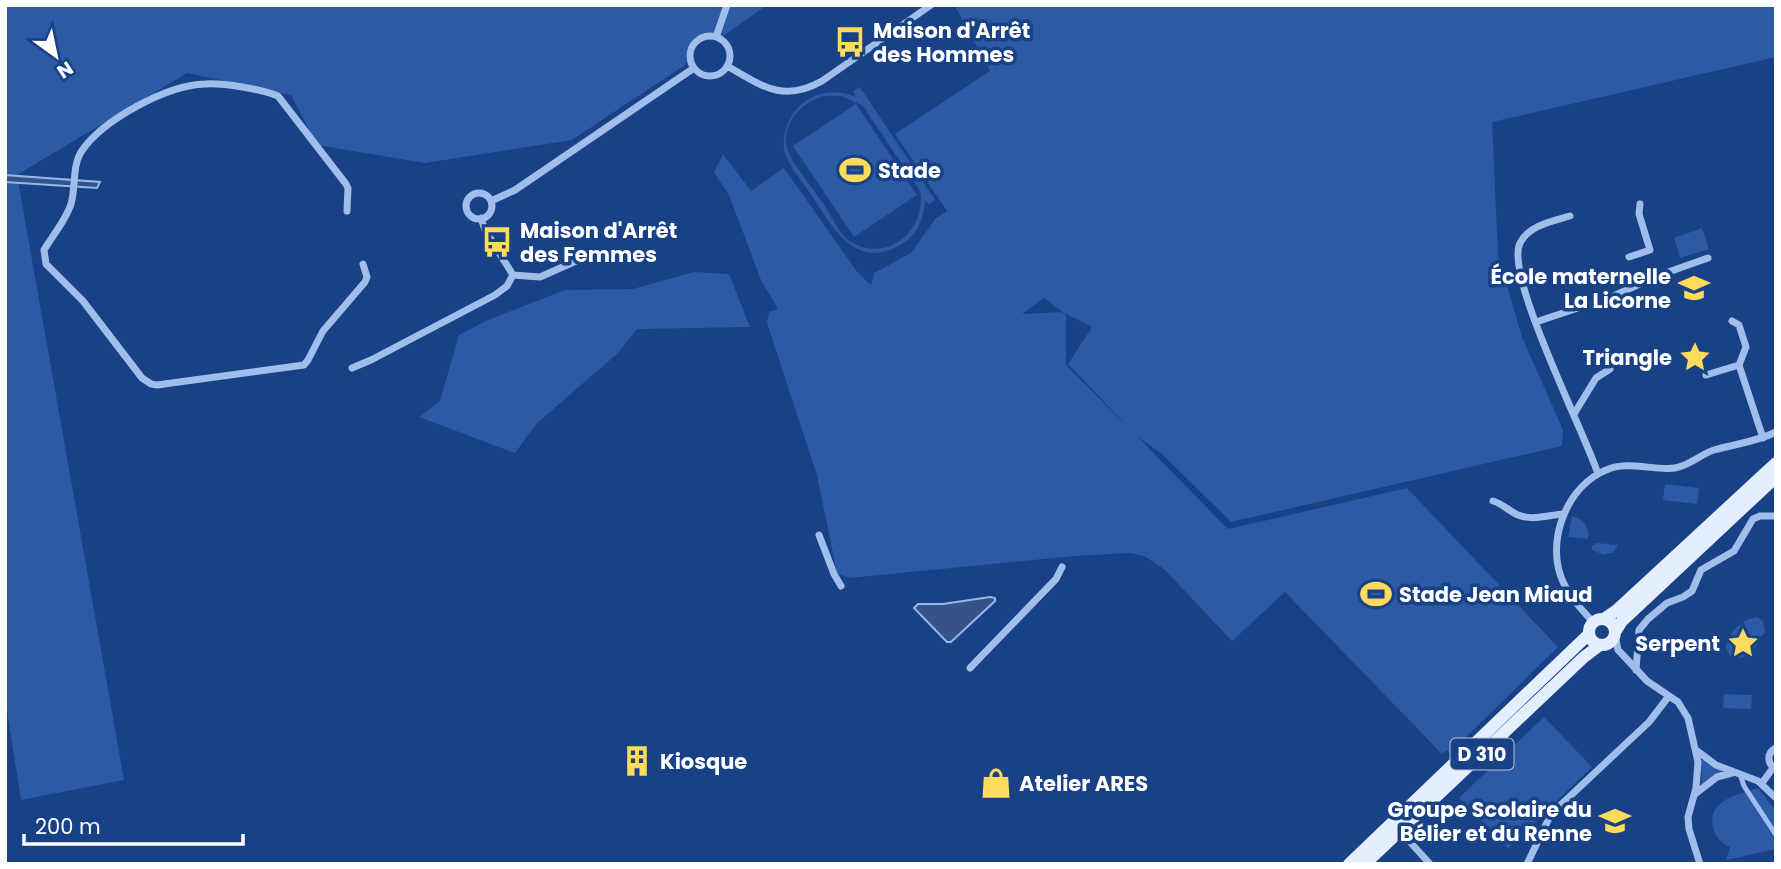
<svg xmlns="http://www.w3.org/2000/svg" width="1781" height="869" font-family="Poppins,sans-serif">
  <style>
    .green { fill: #2c5aa4; fill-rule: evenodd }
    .water { fill: #355387; stroke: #93b7ef; stroke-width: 2 }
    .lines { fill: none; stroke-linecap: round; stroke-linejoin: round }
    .pedestrian { stroke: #a0bdec; stroke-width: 5 }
    .minor { stroke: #a0bdec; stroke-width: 7 }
    .primary { stroke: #e5eeff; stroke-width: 12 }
    .labels { text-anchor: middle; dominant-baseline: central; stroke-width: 7; stroke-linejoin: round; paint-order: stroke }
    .shield { fill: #194186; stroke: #bac6db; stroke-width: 2 }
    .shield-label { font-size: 19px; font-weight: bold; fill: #fff }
    .poi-label { font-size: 21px; font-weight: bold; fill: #fff; stroke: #194186; text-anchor: start }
  </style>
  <rect width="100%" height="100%" fill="#194186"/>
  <path class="green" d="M5,5h762l-44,31 -18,-2 -15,10 -5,21 -113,75 -147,23 -108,-18 -26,-50 -104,-22 -170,102 107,605 -103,20 -16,-102z
    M957,5h819v52l-284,65 6,133 24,82 41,93 -1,16 -331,76 -69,-68 -25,-18 91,93 179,-41 151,159 -108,106 -3,-3 -5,4 -157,-162 -53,49 -68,-72 -18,-12 -16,-4 -55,3 -226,22 -12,-5 -20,-98 -50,-152 2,-11 9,-3 -17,-29 -32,-85 -15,-23 9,-18 28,37 33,-23 74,105 13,12 3,-12 37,-20 25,-35 11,-7 -52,-77 95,-63 -34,-63zM1044,298l20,15 28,14 -24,37 66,69 -68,-68v-50l-5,-3 -39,2z
    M860,87l75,113 -6,4 -4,-4c-1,19 -8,36 -25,45 -46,27 -69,-21 -90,-52 -9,-13 -21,-27 -26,-42 -4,-41 33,-71 72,-54l-3,-6zM824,96h18l21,10 57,85c7,38 -32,73 -69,51 -12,-7 -20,-27 -28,-39 -9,-13 -33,-42 -36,-55 -6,-25 15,-46 37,-52z
    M856,104l61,91 -63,42 -61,-91z
    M1702,228l7,21 -29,9 -6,-20z
    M694,272l35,2 21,53 -113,2 -19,24 -82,71 -21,29 -96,-36 21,-16 19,-66 29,-15 77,-30 68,-1z
    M1665,484l34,4 -2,16 -34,-4z
    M1572,516c11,3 18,11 16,23l-20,-2z
    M1596,543l22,2 -4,7 -10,3 -12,-5v-4z
    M1757,617l6,4 2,11c-10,15 -14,31 -35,24l-4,-8c3,-16 14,-28 31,-31z
    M1724,694l28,1 -1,14 -28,-1z
    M1544,717l48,50 -84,81 -49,-50z
    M1703,759l20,13 -21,12 -1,-23z
    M1758,788l18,23v38l-50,11 4,-13c-9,-4 -15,-10 -17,-20 -6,-27 26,-33 45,-39z"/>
  <path class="water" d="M5,175l95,7 -3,6 -92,-6z
    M990,597l5,1v3l-44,41h-4l-33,-34 4,-4h25z"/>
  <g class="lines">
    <path class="pedestrian" d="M1740,774l4,12 32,49"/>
    <path class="minor" d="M690 56a20 20 0 1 1 40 0a20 20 0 1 1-40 0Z
      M716,37l11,-32
      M727,66c35,20 56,37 95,15l109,-76
      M466 206a13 13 0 1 1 26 0a13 13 0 1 1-26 0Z
      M491,201l24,-11 179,-122
      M347,211l1,-23 -2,-4 -68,-88c-17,-7 -54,-13 -73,-12 -38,1 -103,36 -124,68 -9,15 -5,35 -10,52 -5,16 -18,31 -27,46l2,14 37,37 59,77 9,6 6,1 147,-20 4,-5 15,-29 42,-49 2,-5 -4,-13
      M1570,216c-17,5 -41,9 -50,27 -16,32 65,190 78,231
      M481,218l4,12 28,45
      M1629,257l21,-7 -11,-36 1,-10
      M513,275l27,2 43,-19
      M1536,322l45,-15 15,-3 61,-28 51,-18
      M1739,365l24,73
      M352,368l19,-8 124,-65 12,-9 6,-11
      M1706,375l33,-10 7,-18 -7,-22 -7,-4
      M1574,414l22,-36 14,-9
      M1493,501c10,3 16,10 25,14 15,6 30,0 46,-1
      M819,535l15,39 7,12
      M1593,622c-13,-14 -27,-29 -33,-48 -12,-38 8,-88 46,-104 22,-10 47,1 69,-2 14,-2 26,-14 39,-18 21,-6 42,-8 62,-18
      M1615,635l3,15 4,4 25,27 31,21 10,16 10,44 -2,26 -8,29 1,12 11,35
      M970,668l86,-89 6,-12
      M1636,670l3,-40 9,-11 19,-16 16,-6 9,-6 9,-21 33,-19 19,-32 7,-3h16
      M1776,748c-10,5 -9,16 0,21
      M1696,750l20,15 42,16 18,17
      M1762,783l11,-15
      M1695,794l22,-17 15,-4
      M1400,831l30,33
      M1527,864l24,-50 98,-92 20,-26"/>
    <path class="primary" d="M1604,619l13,-9 159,-147
      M1589 632a13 13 0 1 1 26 0a13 13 0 1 1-26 0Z
      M1615,632l7,-11 154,-144
      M1349,864l240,-230
      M1365,864l219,-207 16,-12"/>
  </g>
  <defs>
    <symbol id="bus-bare" viewBox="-9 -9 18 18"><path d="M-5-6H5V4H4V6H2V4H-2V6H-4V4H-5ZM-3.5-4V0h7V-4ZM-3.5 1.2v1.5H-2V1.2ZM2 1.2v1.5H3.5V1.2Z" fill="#ffdb5b" stroke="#194186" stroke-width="2.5" paint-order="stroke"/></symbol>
    <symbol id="stadium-bare" viewBox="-9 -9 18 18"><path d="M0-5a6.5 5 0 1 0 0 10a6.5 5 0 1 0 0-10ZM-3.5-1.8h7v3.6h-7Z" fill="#ffdb5b" stroke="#194186" stroke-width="2.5" paint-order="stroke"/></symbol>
    <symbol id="school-bare" viewBox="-9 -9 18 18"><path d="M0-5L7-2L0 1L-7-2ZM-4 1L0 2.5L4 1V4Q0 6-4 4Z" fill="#ffdb5b" stroke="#194186" stroke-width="2.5" paint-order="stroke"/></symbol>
    <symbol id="sight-bare" viewBox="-9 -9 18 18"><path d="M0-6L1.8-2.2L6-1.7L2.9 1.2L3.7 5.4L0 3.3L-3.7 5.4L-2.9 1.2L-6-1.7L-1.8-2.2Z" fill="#ffdb5b" stroke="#194186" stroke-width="2.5" paint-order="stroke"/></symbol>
    <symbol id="building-bare" viewBox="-9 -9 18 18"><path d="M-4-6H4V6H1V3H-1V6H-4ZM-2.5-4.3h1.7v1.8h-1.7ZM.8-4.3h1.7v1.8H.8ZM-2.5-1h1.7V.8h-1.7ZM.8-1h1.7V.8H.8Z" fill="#ffdb5b" stroke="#194186" stroke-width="2.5" paint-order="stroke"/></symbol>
    <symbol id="shop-bare" viewBox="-9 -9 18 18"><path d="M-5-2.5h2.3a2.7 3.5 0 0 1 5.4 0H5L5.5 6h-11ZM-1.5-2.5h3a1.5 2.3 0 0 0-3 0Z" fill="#ffdb5b" stroke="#194186" stroke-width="2.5" paint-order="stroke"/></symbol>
  </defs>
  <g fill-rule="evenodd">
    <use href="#bus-bare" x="828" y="20" width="44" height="44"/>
    <use href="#stadium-bare" x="833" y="148" width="44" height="44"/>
    <use href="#bus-bare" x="475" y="220" width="44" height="44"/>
    <use href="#school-bare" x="1672" y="266" width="44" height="44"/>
    <use href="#sight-bare" x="1673" y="335" width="44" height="44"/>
    <use href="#stadium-bare" x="1354" y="572" width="44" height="44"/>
    <use href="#sight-bare" x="1721" y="621" width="44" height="44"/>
    <use href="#building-bare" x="615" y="739" width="44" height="44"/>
    <use href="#shop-bare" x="974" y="761" width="44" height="44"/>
    <use href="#school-bare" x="1593" y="799" width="44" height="44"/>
  </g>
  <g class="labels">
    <rect class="shield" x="1450.5" y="738.5" width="63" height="31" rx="5"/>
    <g class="shield-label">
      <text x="1482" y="754">D 310</text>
    </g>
    <g class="poi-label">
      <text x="873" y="30">Maison d'Arrêt<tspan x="873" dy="24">des Hommes</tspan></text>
      <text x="878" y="170">Stade</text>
      <text x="520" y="230">Maison d'Arrêt<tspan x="520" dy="24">des Femmes</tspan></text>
      <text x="1671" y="276" text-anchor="end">École maternelle<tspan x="1671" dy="24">La Licorne</tspan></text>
      <text x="1672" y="357" text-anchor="end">Triangle</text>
      <text x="1399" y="594">Stade Jean Miaud</text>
      <text x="1720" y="643" text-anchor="end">Serpent</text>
      <text x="660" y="761">Kiosque</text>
      <text x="1019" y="783">Atelier ARES</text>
      <text x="1592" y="809" text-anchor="end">Groupe Scolaire du<tspan x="1592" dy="24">Bélier et du Renne</tspan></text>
    </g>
  </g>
  <rect width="1781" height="869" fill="none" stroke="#ffffff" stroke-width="14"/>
  <g transform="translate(56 56) rotate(147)" stroke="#194186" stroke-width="5" paint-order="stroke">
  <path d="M0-5L12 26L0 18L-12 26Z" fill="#ffffff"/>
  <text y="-10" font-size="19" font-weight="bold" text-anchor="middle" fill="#ffffff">N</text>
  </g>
  <path d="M24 834v10h219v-10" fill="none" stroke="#ffffff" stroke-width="3.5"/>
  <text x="35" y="834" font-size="21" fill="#ffffff" stroke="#194186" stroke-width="5" paint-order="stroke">200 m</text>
</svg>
